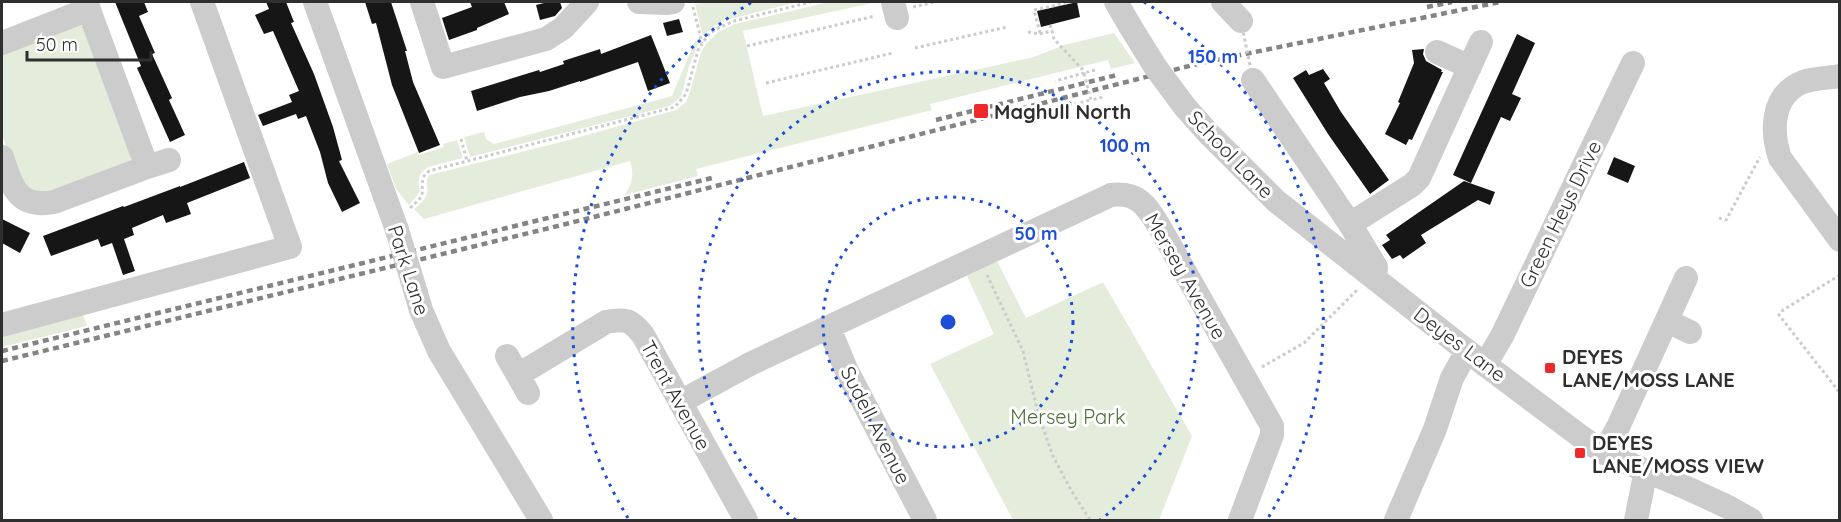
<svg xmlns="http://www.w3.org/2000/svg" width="1841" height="522" font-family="Quicksand,sans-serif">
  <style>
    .green { fill: #e4eddc }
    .building { fill: #161616 }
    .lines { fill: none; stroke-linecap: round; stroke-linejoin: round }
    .path { stroke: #ccc; stroke-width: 3; stroke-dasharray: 3 3; stroke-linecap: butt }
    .minor { stroke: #ccc; stroke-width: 24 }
    .rail { stroke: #848484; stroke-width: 4.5; stroke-dasharray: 6 4.5; stroke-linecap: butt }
    .path-bridge { stroke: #ccc; stroke-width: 3; stroke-dasharray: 3 3; stroke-linecap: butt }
    .minor-bridge { stroke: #ccc; stroke-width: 24 }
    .ring { fill: none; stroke: #1d4ed8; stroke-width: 3; stroke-dasharray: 3 6 }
    .poi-dot { fill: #ee292c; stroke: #fff; stroke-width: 2 }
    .labels { text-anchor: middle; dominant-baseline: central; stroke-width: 6; stroke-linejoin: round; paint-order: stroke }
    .poi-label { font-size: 20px; font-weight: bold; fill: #2f2f2f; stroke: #fff; text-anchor: start }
    .street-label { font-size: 20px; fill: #2f2f2f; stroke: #fff }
    .park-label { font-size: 20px; fill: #4f6d3a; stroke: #fff }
    .centre { fill: #1d4ed8; stroke: #fff; stroke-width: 3 }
    .ring-label { font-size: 18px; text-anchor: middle; font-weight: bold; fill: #1d4ed8; stroke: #fff; stroke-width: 6; stroke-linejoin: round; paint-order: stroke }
  </style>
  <rect width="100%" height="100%" fill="#fff"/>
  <path class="green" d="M708,2h90l-75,19 -9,5 -11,10 -8,-32z
    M829,2h48l-134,29 20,85 271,-59 30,-12 50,-12 21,30 -24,6 -3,-9 -178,44 2,6 -236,59 2,7 -73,19c8,-13 9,-20 5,-34l-206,58 -10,-10c5,-4 11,-9 13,-15 2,-8 -3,-12 2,-19l140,-35 107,-30 10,-8 3,-7 12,-43 5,-8 12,-12 17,-8z
    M80,25l6,3 47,126 -5,12 -81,28 -16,-3 -15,-18 -14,-38v-82z
    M695,41l4,1 -10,25 -8,30 -11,9 -200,51 -6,-20 20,-5 2,7 8,5 178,-48z
    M457,140l6,18 -35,9c-10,7 -11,14 -8,25l-11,13 -13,-16 -9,-25 31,-12 1,3 25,-8 -1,-3z
    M997,261l29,57 77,-36 89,154 -33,84h-146l-83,-156 64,-30 -27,-58z
    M81,310l6,16 -85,21v-16z"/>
  <path class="building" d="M115,2h29l4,10 -9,4 16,37 -3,1 20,44 -3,2 16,35 -15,7 -33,-74 4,-2z
    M266,2h20l8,20 -3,1 23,51 19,53 9,33 -3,1 21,42 -18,9 -14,-29 -8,-31 -14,-36 -8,3 -2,-5 -33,12 -5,-11 34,-13 -3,-7 10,-4 -26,-60 -9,3 -9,-19 14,-6z
    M365,2h26l16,49h-2l8,31 27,63 -21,8 -27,-68 -16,-62 -4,1z
    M470,2h34l5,12 -32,14v2l-28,10 -7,-22 30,-11z
    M548,2h12l2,6 -7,8 -15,4 -4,-15z
    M1077,2l3,15 -39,10 -4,-16z
    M679,19l4,13 -16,4 -4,-13z
    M1517,34l18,9 -23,51 9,4 -11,23 -9,-4 -30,66 -18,-8z
    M651,35l19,48 -22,8 -10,-29 -58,20v-1l-31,10 -29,6 -43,14 -6,-20 68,-21 1,2 24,-8 -1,-3 37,-12 1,5z
    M1424,49l-1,5 3,7 16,9 -1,2h2l-31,68 -3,-1 -3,6 -21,-11 15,-31 -2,-1 16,-39 -2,-13z
    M1323,69l7,10 -6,4 17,29 48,68 -19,14 -42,-60 -35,-56 13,-8 3,5z
    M1614,157l21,9 -7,17 -21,-9z
    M244,162l6,16 -63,25 4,11 -25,9 -3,-8 -31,13 2,7 -10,4 11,32 -12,4 -11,-32 -11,4 -3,-8 -47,17 -8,-20 80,-30 1,1 56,-21v1z
    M1464,181l31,11 -5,13 -12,-5 -57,35 5,8 -23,16 -3,-4 -8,4 -10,-14 8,-5 -4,-5z
    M2,219l28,14 -10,20 -18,-10z"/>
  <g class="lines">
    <path class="path" d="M693,7l9,36
      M913,7l22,-5
      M1050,25l2,6
      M1028,32l11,2 13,-3 2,8 29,31 1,3 -29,8
      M1040,33l-6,-23 37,-8
      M747,46l128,-30
      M915,48l92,-21
      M766,83l127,-30
      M1063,107l28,-7
      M461,139l6,22
      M410,208c18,-16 10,-11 13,-31l6,-6 246,-64 11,-13 12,-44 10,-15 8,-6 18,-8 77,-19
      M1719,218l7,2 34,-63
      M987,275l36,76 16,66 14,39 18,34 19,30
      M1840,275l-60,37 -1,3 61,78
      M1262,367l42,-24 54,-54"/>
    <path class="minor" d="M86,2l61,165
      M315,2l82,228
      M422,2l21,65 103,-28 17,-11 24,-26
      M639,2l27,1 7,-1
      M893,2l4,16
      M1116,2l14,24
      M1223,2l18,19
      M2,43l87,-34
      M1437,52l33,15
      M1840,76c-12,2 -26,2 -37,6 -32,13 -32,49 -23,76l60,82
      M1253,80l97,144 26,43 -1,12
      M1185,107l24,27 67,67 191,150 113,85 24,17 85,36 39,18 23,13
      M2,157c9,28 15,52 52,45l93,-35 22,-7
      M1350,224l62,-39 7,-7 62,-136
      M416,293l5,17 18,41 102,169
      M1667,321l23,11
      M2,325l288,-78 -88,-245
      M829,328l17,41 79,151
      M507,356l21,37
      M1485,365l17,-29 131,-273
      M518,375l88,-53c20,-4 25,-2 37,13l103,185
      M680,402l72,-39 359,-168c27,-3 35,10 48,31l113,200v9l-32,85
      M1604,453l14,-26 68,-149
      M1396,520l39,-91 17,-51 15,-27
      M1636,520l10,-50"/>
    <path class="rail" d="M1427,7l25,-5
      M936,120l181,-45
      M2,351l714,-174
      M2,361l564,-137 635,-161 299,-61"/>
    <path class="path-bridge" d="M1241,21l12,59
      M1095,70l-11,3 7,27 12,-3"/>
    <path class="minor-bridge" d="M1130,26l26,42 29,39
      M397,230l19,63"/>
  </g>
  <g class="ring">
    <circle cx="948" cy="322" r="125"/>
    <path d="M796 520A250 250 0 1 1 1100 520"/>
    <path d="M628 518A375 375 0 0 1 752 2M1144 2A375 375 0 0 1 1268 518"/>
  </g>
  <g class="poi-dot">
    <rect x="973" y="103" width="16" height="16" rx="3"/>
    <rect x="1544" y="362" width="12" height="12" rx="3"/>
    <rect x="1574" y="447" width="12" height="12" rx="3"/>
  </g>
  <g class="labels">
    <g class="poi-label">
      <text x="994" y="111">Maghull North</text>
      <text x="1562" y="356">DEYES<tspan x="1562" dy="23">LANE/MOSS LANE</tspan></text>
      <text x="1592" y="442">DEYES<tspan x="1592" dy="23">LANE/MOSS VIEW</tspan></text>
    </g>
    <g class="street-label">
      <text transform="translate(1231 154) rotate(46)">School Lane</text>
      <text transform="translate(1560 214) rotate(-64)">Green Heys Drive</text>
      <text transform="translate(409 270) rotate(72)">Park Lane</text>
      <text transform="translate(1186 276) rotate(60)">Mersey Avenue</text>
      <text transform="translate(1460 344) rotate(37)">Deyes Lane</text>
      <text transform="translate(676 395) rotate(61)">Trent Avenue</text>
      <text transform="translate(876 425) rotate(63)">Sudell Avenue</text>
    </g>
    <g class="park-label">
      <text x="1068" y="416">Mersey Park</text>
    </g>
  </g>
  <circle cx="948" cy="322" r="9" class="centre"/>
  <g class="ring-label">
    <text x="1213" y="63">150 m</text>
    <text x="1125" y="152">100 m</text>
    <text x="1036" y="240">50 m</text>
  </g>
  <rect width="1841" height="522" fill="none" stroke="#2f2f2f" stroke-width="6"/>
  <path d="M27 51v9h124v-9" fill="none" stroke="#2f2f2f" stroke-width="3"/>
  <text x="36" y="51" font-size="18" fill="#2f2f2f" stroke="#ffffff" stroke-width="4.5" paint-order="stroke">50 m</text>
</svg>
